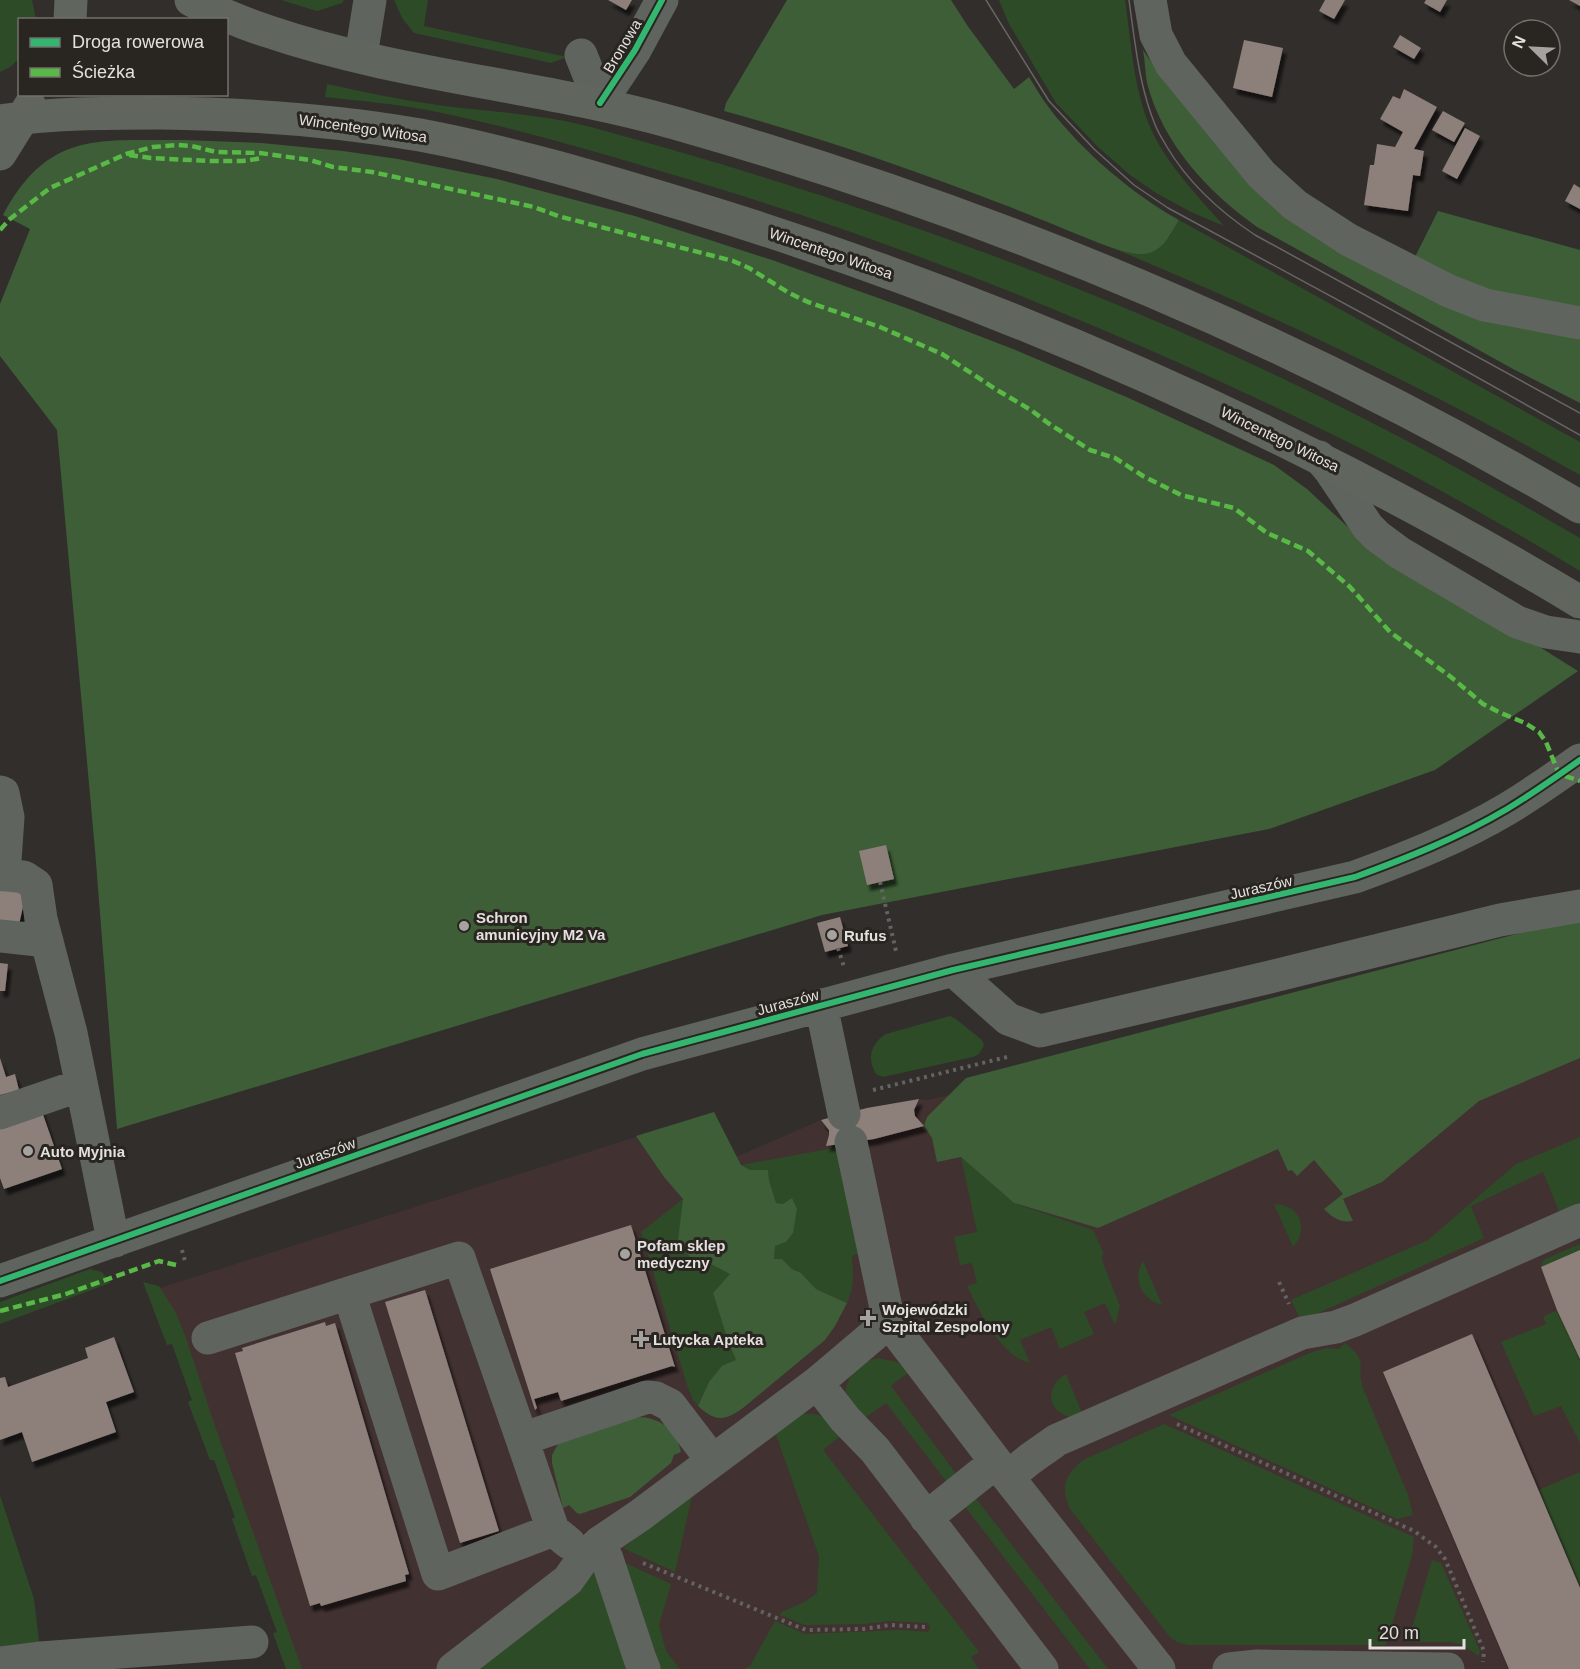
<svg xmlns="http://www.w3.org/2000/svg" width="1580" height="1669" font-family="Helvetica,sans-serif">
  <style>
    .medical { fill: #423131 }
    .green { fill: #2e4b27 }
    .forest { fill: #3e5e37 }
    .building { fill: #8d807a; filter: url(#shadow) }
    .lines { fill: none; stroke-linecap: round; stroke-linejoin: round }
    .path { stroke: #636461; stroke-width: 4; stroke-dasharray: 3 4.5; stroke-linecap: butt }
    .minor { stroke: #60645e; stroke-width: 33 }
    .major { stroke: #60655d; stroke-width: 33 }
    .tram { stroke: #666763; stroke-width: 1.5 }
    .quiet { stroke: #58b947; stroke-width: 4.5; stroke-dasharray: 9 4.5; stroke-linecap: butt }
    .cycleway-casing { stroke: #292520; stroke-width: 10 }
    .cycleway { stroke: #33b770; stroke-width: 6 }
    .poi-dot { fill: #a5a29f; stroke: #292520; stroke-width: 2 }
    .labels { text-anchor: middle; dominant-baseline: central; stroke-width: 6; stroke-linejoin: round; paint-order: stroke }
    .street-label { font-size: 15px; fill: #e3e0dd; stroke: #292520 }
    .poi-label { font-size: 15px; font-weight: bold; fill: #e3e0dd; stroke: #292520; text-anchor: start }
  </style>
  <defs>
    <filter id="shadow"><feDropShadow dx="3.5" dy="6" stdDeviation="1.5" flood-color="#0009"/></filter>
  </defs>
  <rect width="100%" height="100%" fill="#312e2c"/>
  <path class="medical" d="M1580,957v712h-1294l-13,-36 4,-1 -21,-57 -4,1 -20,-57 3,-2 -21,-57h-4l-22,-58 4,-2 -20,-56 -5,1 -20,-53 567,-180 22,45 85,-37 46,-12 52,-9 8,1z"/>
  <path class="green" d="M0,0h32l4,19 -16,1 -1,39 -9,8 -10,5z
    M281,0h63l-2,3 -25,8z
    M394,0h34l-4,26 143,31 -16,6 -137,-30 -12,-15z
    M999,0h126c6,41 8,83 23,122 16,40 48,72 76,104l-33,-14 -35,-19 -26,-18 -32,-28 -42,-44 -48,-81z
    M327,84c42,9 84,18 126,23 45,5 90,8 134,19 275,74 545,172 799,304 66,34 130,71 194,108v33c-31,-19 -62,-37 -94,-55 -99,-57 -204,-107 -309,-154 -153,-68 -309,-128 -470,-177 -90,-27 -181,-55 -275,-74 -35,-7 -71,-10 -107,-14z
    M1179,220l401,222v33c-150,-85 -306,-160 -465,-226l29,5 25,-17z
    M950,1016l6,3 26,21 2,5 -5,9 -6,3 -90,20 -7,-3c-9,-15 -6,-30 10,-40z
    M1580,1137v69l-19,10 -18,-44 -72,34 13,32 -183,83 -10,-21 137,-60 88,-76z
    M839,1147l23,105 -10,4c1,19 3,29 -5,47l-31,-14 -15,-16 -9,-4 -10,-10h-8l1,-13 11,-4 -3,-38 -7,-1 -7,-23 -1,-10h-18l-9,-5z
    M961,1157l53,46 79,27 10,22 -1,7 1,4 17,43 -5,19 -10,-22 -21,9 10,22 -34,15 -9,-22 -31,13 10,23c-29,-6 -51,-53 -63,-77l10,-3 -5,-20 -12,2 -6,-28 23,-5z
    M683,1199l7,58 15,4 26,13 -18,19 15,48 8,19 -27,22 -11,24 -5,-6 -6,-15 -46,-153z
    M1274,1204c25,0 36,24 19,43z
    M1580,1244v6l-39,17 2,-7z
    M1143,1261l19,44c-21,-7 -30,-25 -19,-44z
    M90,1269l12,3 8,11 -110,41v-22z
    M143,1282l16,4 17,27 9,22 30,91 87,243h-16l-13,-36 4,-1 -21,-57 -4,1 -20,-57 3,-2 -21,-57h-4l-22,-58 4,-2 -20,-56 -5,1z
    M1557,1310l23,49v84l-19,-37 -27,10 -33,-74 45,-18 -3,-7z
    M1345,1343c26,21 10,21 18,45l45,107 5,20 -16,4 -228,-104 143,-63 15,-4 12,1z
    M878,1358l19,4 12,10 -18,14 69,93 -10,7 -64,-83 -23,16 -18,-26c3,-19 14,-31 33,-35z
    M1066,1374l18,44c-6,0 -13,0 -19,-3 -20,-8 -17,-31 1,-41z
    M800,1414c23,-2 28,5 43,20l-20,16 156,202 -8,5 8,12h-235l6,-3 25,-45 30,13 98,-4 25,2 2,-5 -2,-4 -39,-2 -25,3 -59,1 -25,-10 2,-3 24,-11 11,-8 2,-37 -44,-124z
    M1164,1424l250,113 -2,19 -26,89h-198l-11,-3 -7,-5 -100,-128c-10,-22 -5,-34 13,-49z
    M1580,1472v116l-41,-98z
    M0,1495l34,104 6,50 -40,4z
    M692,1496l-17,76 -52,-24z
    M974,1496l134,173h-18l-127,-165z
    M1432,1560l9,3 39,88 -1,5 -19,-12 -12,-2h-40z
    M623,1562l48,22 -12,41 7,26 14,18h-21z
    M597,1569l34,100h-163z"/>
  <path class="forest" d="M787,0h164l16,25 47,64 15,-12c7,11 13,22 21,32 32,42 82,85 129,111 -8,13 -17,33 -35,34 -19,1 -47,-12 -65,-19 -26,-11 -51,-21 -77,-31 -91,-35 -183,-67 -278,-93l2,-8z
    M1143,50l26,37 101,116 310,134v66l-67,-34 -256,-142c-50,-36 -94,-83 -110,-144 -2,-11 -2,-22 -4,-33z
    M185,140l77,3 81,8 55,8 99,20 138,37 137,44 137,49 104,40 118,50 143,66 33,24 42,39 229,143 -143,99 -166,59 -447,86 -705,214 -22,-279 -38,-420 -57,-74v-52l30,-75 -27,-14c46,-86 97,-74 182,-75z
    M1438,211l142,39v60l-105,-20 -62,-29z
    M1580,921v137l-101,43 -97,81 -39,17 10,22c-13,2 -20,-3 -29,-12l19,-15 -29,-34 -17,16 -5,-6 -4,1 -10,-22 -180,79 -84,-25 -53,-46 -24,5 -5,-24 -8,-12 3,-9 39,-39 589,-154z
    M714,1112l27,53 9,5h18l1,10 7,23 7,1 9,-6 5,11 -4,24 -7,9 -11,4 -1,13h8l10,10 9,4 15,16 31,14 -12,23 -10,14 -82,68c-18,13 -28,14 -45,-2l11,-24 13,-16 14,-6 -8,-19 -15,-48 17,-19 -25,-13 -15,-4 -12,-16 5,-42 -19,-22 -28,-41z
    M637,1417c23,0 40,13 44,35l-7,3 -3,8 -41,34 -50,17 -3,-1 -8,-8 -6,3 -11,-45v-8l6,-11z"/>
  <path class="building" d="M608,0h24l-6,10z
    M1325,0h20l-11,19 -15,-8z
    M1426,0h21l-7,12 -16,-9z
    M1569,0h11v6z
    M1400,35l21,13 -7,11 -21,-12z
    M1244,40l39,8 -11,49 -39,-9z
    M1404,89l33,18 -23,42 10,2 -4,25 -7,-1 -5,36 -44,-6 6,-40h4l3,-21 18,3 8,-15 -23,-13 13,-23 7,3z
    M1443,111l22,12 -11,19 -22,-12z
    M1465,128l15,8 -23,43 -15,-8z
    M1574,184l6,4v21l-15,-8z
    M886,845l8,34 -27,6 -8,-34z
    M0,887l26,6 -8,36 -18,-4z
    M840,917l8,29 -23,6 -8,-29z
    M0,963l8,1 -3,27h-5z
    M0,1058l6,19 9,-3 4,16 -19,5z
    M919,1099l-5,11 1,6 9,10 -50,13 -48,7 3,-11v-5l-8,-10 46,-12z
    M40,1106l22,63 -58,20 -4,-11v-58z
    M631,1225l44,142 -3,-1 -111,35 -3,-9 -24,7 3,9 -2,2 -45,-141z
    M1580,1250v109l-23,-49 -16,-43z
    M425,1290l74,241 -39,12 -75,-241z
    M325,1322l1,4 9,-3 74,251 -4,1 1,6 -85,25 -1,-3 -10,3 -75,-253 8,-2 -1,-3z
    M1472,1334l108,254v81h-71l-126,-297z
    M114,1337l20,55 -28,10 10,30 -84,30 -10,-30 -22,8v-62l5,-1 3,10 80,-29 -3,-10z"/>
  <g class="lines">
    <path class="path" d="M880,882l16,69
      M838,948l6,19
      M873,1090l138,-34
      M182,1250l3,11
      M1279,1282l10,22
      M1177,1424l237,107 22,16 9,12 39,92 -1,11
      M643,1563l163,67 57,-1 27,-4 35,2"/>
    <path class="minor" d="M1150,0l6,35 15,29 91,111 33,30 54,35 100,51 36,14 95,18
      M581,55l19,48
      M361,56l9,-56
      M600,103l35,-53 27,-50
      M1319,457l11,13 38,57 9,9 23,17 117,69 29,10 34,5
      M0,792l3,1 5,24 -4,58
      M0,874l24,3 12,8 5,34 30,114 39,192 5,16
      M0,936l47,5
      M953,970l55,49 32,12 234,-55 226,-56 80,-14
      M821,1005l23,109
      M0,1113l81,-28
      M851,1142l38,180 107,140 163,207
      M0,1281l642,-227 311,-84 402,-93c52,-19 105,-40 152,-68 25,-15 49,-32 73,-49
      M208,1338l141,-45
      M817,1383l28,36 30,31 167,219
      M522,1439l-63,-181 -110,35 89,281 115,-44
      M1008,1477l22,-18 27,-19 245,-107 34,-6 19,-7 225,-100
      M926,1518l70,-56
      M569,1543l-16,-13 -31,-91 125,-42 9,1 14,7 42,55
      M599,1543l8,16 33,100 4,10
      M0,1663l41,-5 211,-16
      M453,1669l115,-89 17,-24 14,-13 40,-27 178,-133 72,-61
      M1229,1669l28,-3 191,3"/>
    <path class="major" d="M191,0c24,11 50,23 76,31 132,45 273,54 408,92 316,90 622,217 905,384
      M70,20l1,-20
      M0,121c52,-8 107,-8 160,-8 87,1 174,7 260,22 91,17 180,44 269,71 312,95 611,228 891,396
      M0,154l30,-48"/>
    <path class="tram" d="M986,0l63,101 45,48 40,36 34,23 216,117 196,110
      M1129,0c6,42 10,87 27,127 3,7 7,13 11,20 22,37 52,64 88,88l325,178"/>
    <path class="quiet" d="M129,155l22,3 58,3h34l20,-3
      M0,230l10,-11 40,-31 76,-34 27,-7 25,-2 14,1 24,6 44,1 50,7 23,7 39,5 162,35 24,9 175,45 16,7 40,25 19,9 72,25 62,27 55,36 34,20 17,13 42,27 25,8 28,18 38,19 53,13 33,25 41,18 42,36 40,45 61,45 32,27 18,9 24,10 14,9 7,10 13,32 21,7
      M0,1311l66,-17 93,-33 17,4"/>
    <defs>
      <path id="cycleway" d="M600,103l35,-53 27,-50
        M0,1281l642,-227 311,-84 402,-93c52,-19 105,-40 152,-68 25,-15 49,-32 73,-49"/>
    </defs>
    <use href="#cycleway" class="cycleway-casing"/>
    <use href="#cycleway" class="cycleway"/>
  </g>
  <g class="poi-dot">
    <circle cx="464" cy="926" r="6"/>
    <circle cx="832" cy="935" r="6"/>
    <circle cx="28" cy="1151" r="6"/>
    <circle cx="625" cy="1254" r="6"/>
    <path d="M865 1309h6v6h6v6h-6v6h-6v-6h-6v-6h6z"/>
    <path d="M638 1330h6v6h6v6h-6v6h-6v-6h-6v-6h6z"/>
  </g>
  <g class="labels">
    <g class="street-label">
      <text transform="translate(622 46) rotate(-59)">Bronowa</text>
      <text transform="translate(363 128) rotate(8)">Wincentego Witosa</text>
      <text transform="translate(831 253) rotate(19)">Wincentego Witosa</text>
      <text transform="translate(1280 439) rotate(26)">Wincentego Witosa</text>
      <text transform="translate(1261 887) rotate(-13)">Juraszów</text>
      <text transform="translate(788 1002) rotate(-15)">Juraszów</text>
      <text transform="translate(325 1153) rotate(-20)">Juraszów</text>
    </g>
    <g class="poi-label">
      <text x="476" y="917">Schron<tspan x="476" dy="17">amunicyjny M2 Va</tspan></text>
      <text x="844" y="935">Rufus</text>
      <text x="40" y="1151">Auto Myjnia</text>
      <text x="637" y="1245">Pofam sklep<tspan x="637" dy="17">medyczny</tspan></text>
      <text x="882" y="1309">Wojewódzki<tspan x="882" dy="17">Szpital Zespolony</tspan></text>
      <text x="653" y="1339">Lutycka Apteka</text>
    </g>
  </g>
  <rect x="18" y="18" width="210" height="78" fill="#292520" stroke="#73706c" stroke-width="1.5"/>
  <rect x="30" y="38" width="30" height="9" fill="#33b770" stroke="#73706c" stroke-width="1.5"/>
  <text x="72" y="48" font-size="18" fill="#e3e0dd">Droga rowerowa</text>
  <rect x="30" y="68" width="30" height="9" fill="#58b947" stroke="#73706c" stroke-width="1.5"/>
  <text x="72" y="78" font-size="18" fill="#e3e0dd">Ścieżka</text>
  <g transform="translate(1532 48) rotate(294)"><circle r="28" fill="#292520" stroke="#73706c" stroke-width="1.5"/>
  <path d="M0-4.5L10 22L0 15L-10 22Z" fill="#a5a29f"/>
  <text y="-9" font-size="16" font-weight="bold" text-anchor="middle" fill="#e3e0dd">N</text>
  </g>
  <path d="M1370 1639v9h94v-9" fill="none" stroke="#e3e0dd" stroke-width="3"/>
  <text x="1379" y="1639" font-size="18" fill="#e3e0dd" stroke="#292520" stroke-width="4.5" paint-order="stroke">20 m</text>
</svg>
